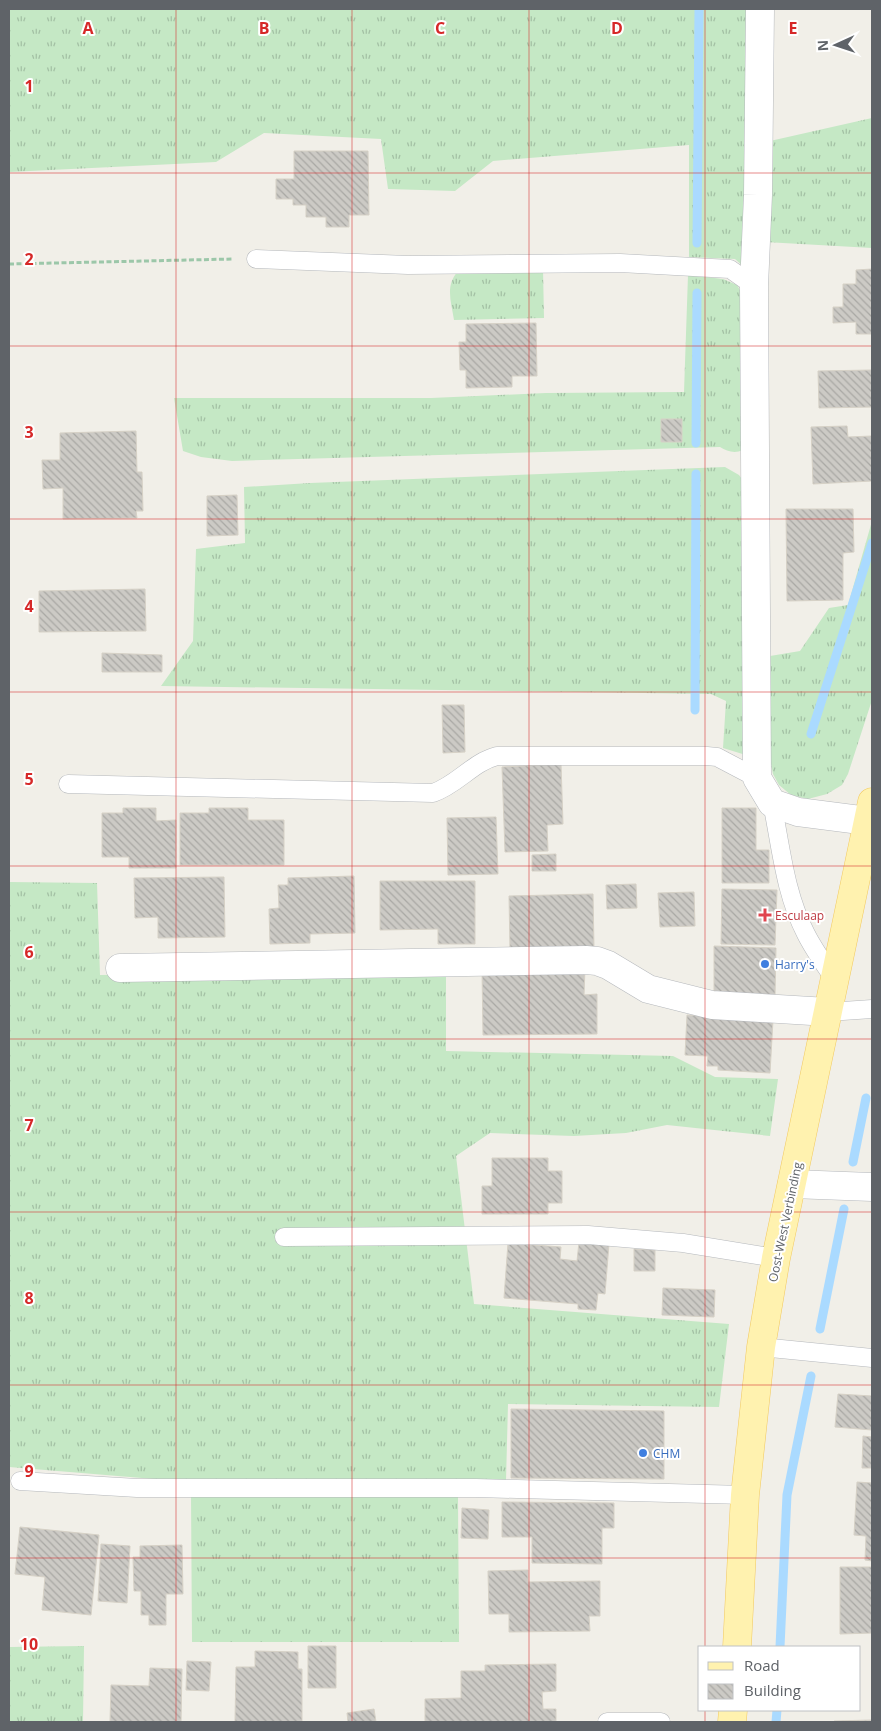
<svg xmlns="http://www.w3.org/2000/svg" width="881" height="1731" font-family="'Open Sans',sans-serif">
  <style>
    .grass { fill: url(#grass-tufts) }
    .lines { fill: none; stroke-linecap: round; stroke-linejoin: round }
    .stream { stroke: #aadaff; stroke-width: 9 }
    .building { fill: url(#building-back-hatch); stroke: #d6d1c6 }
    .service-casing { stroke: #b5b8bc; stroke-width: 19 }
    .minor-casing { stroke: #b5b8bc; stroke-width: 29 }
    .primary-casing { stroke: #f2c960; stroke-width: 29 }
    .path { stroke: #9cc7a9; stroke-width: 3; stroke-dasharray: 5 2.5; stroke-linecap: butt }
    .service { stroke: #fff; stroke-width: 18 }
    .minor { stroke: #fff; stroke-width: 28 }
    .primary { stroke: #fff2af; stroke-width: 28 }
    .grid { fill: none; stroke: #d62828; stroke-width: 1; stroke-opacity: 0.55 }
    .health-dot { fill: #e0444e; stroke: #fff; stroke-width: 2 }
    .shop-dot { fill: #3f7fe0; stroke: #fff; stroke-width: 2 }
    .labels { text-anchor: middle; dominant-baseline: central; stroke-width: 4; stroke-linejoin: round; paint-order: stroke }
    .health-label { font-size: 12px; fill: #be3a42; stroke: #fff; text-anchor: start }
    .shop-label { font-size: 12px; fill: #366cbe; stroke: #fff; text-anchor: start }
    .street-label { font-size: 12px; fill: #5f6368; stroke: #fff }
    .grid-label { font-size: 16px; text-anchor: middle; font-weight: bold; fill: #d62828; stroke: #fff; stroke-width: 4; stroke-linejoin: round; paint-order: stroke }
  </style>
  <defs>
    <pattern id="grass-tufts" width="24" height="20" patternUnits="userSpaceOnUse" patternTransform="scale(1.25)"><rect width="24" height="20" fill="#c5e8c5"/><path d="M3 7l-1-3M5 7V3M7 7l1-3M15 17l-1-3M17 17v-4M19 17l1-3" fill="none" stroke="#a3c0a4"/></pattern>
    <pattern id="building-back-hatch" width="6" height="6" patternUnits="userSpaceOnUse" patternTransform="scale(1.25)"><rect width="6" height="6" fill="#cccac5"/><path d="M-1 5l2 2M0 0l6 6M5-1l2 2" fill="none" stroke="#a9a8a4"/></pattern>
  </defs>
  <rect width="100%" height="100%" fill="#f1efe8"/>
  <path class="grass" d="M9,9h744l-7,260 -11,-10 -46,-2v-112l-196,16 -38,30 -67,-2 -7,-50 -117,-6 -48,29 -207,10z
    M872,118v130l-107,-6 5,-101z
    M543,269l1,49 -90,2c-3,-19 -9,-34 4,-49z
    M688,275l35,4 14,6 8,14 -2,151c-9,4 -16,1 -23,-3l-488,14 -31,-4 -18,-6 -9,-53h257l115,-5 138,-1z
    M725,467l14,8 9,12 1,269 -26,-8 3,-47 -15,-7 -550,-8 32,-45 3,-92 49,-6 -1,-56 66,-4z
    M872,521v179l-24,74 -6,11 -15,9 -19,5 -17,-4 -12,-10 -6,-11 -3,-15v-103l30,-5 29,-43 19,-3z
    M9,882l88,1 3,92 346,-5v81l227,5 42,21 63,2 -8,57 -103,-11 -41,8 -52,3 -84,-3 -34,23 18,148 255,20 -10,83 -211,-3 -2,77 -352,-2 -145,-12z
    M191,1495l267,2 1,145h-267z
    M84,1646l-1,76h-74v-75z"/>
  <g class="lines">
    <path class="stream" d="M697,243l2,-234
      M696,443l1,-150
      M695,710l1,-236
      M811,734l61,-191
      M853,1162l13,-64
      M820,1329l24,-120
      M780,1647l7,-152 24,-119
      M776,1722l1,-12"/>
  </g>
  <path class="building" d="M294,151h74l1,64h-20v12h-23v-10h-20v-12h-13v-6h-17v-20h18z
    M872,269v65h-16v-12l-23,1v-16h10v-23h13v-14z
    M536,323l1,53h-25v11l-46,1v-18h-6l-1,-28h7v-18z
    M872,370v37l-53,1 -1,-37z
    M661,419h21v23h-21z
    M847,426l1,11 24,-1v45l-59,3 -2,-57z
    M136,431l1,41h5l1,39h-7l1,7 -74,1v-31l-20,1 -1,-29h18v-27z
    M237,495l1,40 -31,1v-40z
    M786,509h67l1,43 -11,1v47l-56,1z
    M145,589l1,42 -107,1v-41z
    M102,653l60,2v17h-60z
    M442,705h22l1,47 -22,1z
    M561,764l2,60 -16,1 1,26 -43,1 -3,-85z
    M123,808h33v13l20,-1v48h-47v-11h-27v-44h21z
    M209,808h39v12h36v45h-104v-52h29z
    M722,808h34v42h13v33h-47z
    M496,817l2,57 -50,1 -1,-57z
    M556,854v17h-24v-16z
    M354,876l1,57 -45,1v9l-40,1 -1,-35 10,-1 -1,-23h10v-7z
    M224,877l1,60 -67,1v-21l-23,1 -1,-40z
    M380,881h95v63h-37v-15l-58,1z
    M636,884l1,24 -30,1 -1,-24z
    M722,889l55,1 -2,55 -54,-1z
    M694,892l1,34 -35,1 -2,-34z
    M593,894l1,55 -84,1 -1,-54z
    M714,946l62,2 -1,48 -61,-2z
    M585,968l-1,27 13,-1v40l-114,1 -1,-65z
    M687,1015l86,5 -3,53 -52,-3v-4h-11l1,-10 -23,-1z
    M492,1158h56v13h14v32h-14v11h-66v-28h10z
    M579,1242l30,2 -4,50 -7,-1 -2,17 -18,-1v-5l-74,-6 4,-55 53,4 -1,12 17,2z
    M634,1249l21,1v21h-21z
    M663,1288l52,2 -1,27 -52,-2z
    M838,1394l34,2v34l-37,-3z
    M511,1409l153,2v68l-153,-1z
    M863,1436l9,1v31h-10z
    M857,1482l15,1v78l-7,-1 1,-24 -12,-1z
    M502,1502l112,1v25h-12v36l-70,-1v-26h-30z
    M462,1508l27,2 -1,29 -27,-1z
    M20,1527l79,8 -8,80 -49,-5 3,-33 -30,-3z
    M101,1544l29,2 -3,57 -29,-2z
    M182,1545l1,49h-17v31h-17v-10h-8v-24h-7l-1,-34h7v-11z
    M840,1567h32v66l-32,1z
    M528,1570v12l72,-1v35h-11l1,15 -81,1v-18h-20l-1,-43z
    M308,1646h28v42h-28z
    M255,1651l43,1v17h4v53h-67l1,-55h19z
    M187,1661l24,1 -2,29 -23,-1z
    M556,1664v27l-14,1 1,17h13v13h-131v-23l36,-1v-27h24v-6z
    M150,1668l32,1 -1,53h-71l1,-37 38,1z
    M374,1709l2,13h-28l-1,-9z
    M872,1720v2h-38v-1z"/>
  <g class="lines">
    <defs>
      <path id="service" d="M256,259l152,6 212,-2 110,6 24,17
        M68,784l365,9c24,-8 40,-31 64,-37h210l10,1 40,21
        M772,803c9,44 13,91 34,131 8,16 19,31 29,46
        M828,1012l44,-3
        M284,1237l304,-2 95,8 93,15
        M761,1347l111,11
        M20,1481l117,7h339l269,7
        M607,1722h54"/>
      <path id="minor" d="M760,9l-2,186 -4,91 3,492 15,25 26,9 70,9
        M120,968l466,-8 11,1 11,4 40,24 64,16 116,7
        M792,1184l80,3"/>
      <path id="primary" d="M737,1647l8,-152 16,-148 15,-89 96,-456
        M732,1722l1,-12"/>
    </defs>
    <use href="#service" class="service-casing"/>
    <use href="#minor" class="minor-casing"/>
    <use href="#primary" class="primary-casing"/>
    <path class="path" d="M9,264l224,-5"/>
    <use href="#service" class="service"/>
    <use href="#minor" class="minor"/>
    <use href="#primary" class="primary"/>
  </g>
  <path class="grid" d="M176,9v1713M352,9v1713M529,9v1713M705,9v1638M9,173h863M9,346h863M9,519h863M9,692h863M9,866h863M9,1039h863M9,1212h863M9,1385h863M9,1558h863M705,1710v12"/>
  <path class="health-dot" d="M762.5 907.5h5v5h5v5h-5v5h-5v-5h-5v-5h5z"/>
  <g class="shop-dot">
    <circle cx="765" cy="964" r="5"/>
    <circle cx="643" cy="1453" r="5"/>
  </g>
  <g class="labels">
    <g class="health-label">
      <text x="775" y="915">Esculaap</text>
    </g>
    <g class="shop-label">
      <text x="775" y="964">Harry's</text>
      <text x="653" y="1453">CHM</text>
    </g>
    <g class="street-label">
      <text transform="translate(785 1222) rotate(-78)">Oost-West Verbinding</text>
    </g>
  </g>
  <g class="grid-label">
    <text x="88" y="34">A</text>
    <text x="264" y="34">B</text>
    <text x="440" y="34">C</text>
    <text x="617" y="34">D</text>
    <text x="793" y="34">E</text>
    <text x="29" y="92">1</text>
    <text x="29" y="265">2</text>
    <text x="29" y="438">3</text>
    <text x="29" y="612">4</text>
    <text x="29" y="785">5</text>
    <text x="29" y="958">6</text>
    <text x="29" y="1131">7</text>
    <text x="29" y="1304">8</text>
    <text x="29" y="1477">9</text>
    <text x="29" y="1650">10</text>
  </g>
  <rect width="881" height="1731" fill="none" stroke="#5f6368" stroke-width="20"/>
  <rect x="698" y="1646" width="162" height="65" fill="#ffffff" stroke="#bfc1c3"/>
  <rect x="708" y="1662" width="25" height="8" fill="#fff2af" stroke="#bfc1c3"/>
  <text x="744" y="1671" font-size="15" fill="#5f6368">Road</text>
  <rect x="708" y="1684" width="25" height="15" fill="url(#building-back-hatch)" stroke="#bfc1c3"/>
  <text x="744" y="1696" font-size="15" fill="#5f6368">Building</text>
  <g transform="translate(836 45) rotate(267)" stroke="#ffffff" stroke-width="4" paint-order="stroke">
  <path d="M0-4L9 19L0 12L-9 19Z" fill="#5f6368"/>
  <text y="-8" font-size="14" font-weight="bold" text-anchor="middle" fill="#5f6368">N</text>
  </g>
</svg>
